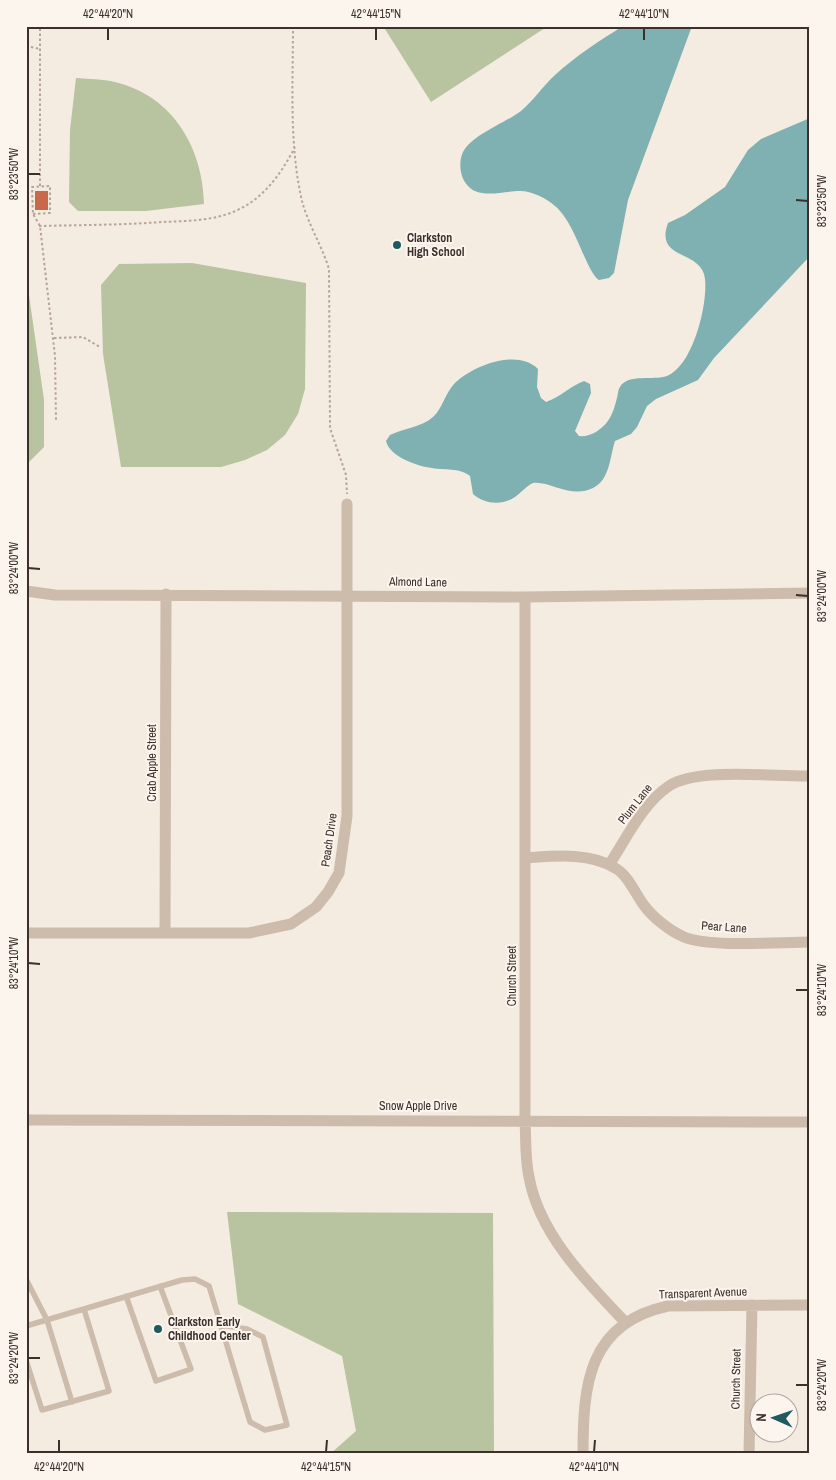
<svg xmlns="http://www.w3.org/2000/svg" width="836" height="1480" font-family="'Archivo Narrow',sans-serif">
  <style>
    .green { fill: #b8c4a0 }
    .water { fill: #7fb0b2 }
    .building { fill: #c8694b }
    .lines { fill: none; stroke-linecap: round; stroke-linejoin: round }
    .path { stroke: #b9a596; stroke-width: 2; stroke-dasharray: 2.5 2.5; stroke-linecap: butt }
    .lane { stroke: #cdbbac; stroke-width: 5.5 }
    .street { stroke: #cdbbac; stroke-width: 11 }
    .ticks { fill: none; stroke: #3b302b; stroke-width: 2 }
    .poi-dot { fill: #1f5a5e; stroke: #fbf5ee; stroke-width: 2 }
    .labels { text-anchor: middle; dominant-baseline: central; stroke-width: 4; stroke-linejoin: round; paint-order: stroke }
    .poi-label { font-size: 12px; font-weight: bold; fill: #3b302b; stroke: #fbf5ee; text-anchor: start }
    .street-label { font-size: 12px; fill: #3b302b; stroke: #fbf5ee }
    .neatline { fill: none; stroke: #3b302b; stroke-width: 2 }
    .ticks-label { font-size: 12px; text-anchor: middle; fill: #3b302b }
  </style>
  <rect width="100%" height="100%" fill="#f4ebe1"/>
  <path class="green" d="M383,26h165l-117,76z
    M76,78c13,1 27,1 39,4 58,14 88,66 89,122l-58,7h-68l-9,-9 1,-72z
    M192,263l114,20 -1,106 -7,25 -13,21 -18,15 -22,10 -24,7h-100l-18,-113 -2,-69 18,-21z
    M26,274l18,126v47l-18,18z
    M227,1212l266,1 1,241h-164l26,-23 -14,-75 -104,-52z"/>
  <path class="water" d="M623,26h69l-64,174 -14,73 -5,5 -10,2c-13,-8 -23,-57 -44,-74 -9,-8 -23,-15 -35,-15 -15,0 -39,8 -51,-4 -9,-8 -11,-24 -6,-35 9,-17 42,-29 58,-41 13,-11 22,-25 34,-36 21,-19 44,-34 68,-49z
    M810,118v138l-96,102 -16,22 -42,19 -9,7 -10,21 -6,7 -16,7c-5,15 -5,39 -22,47 -22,11 -45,-8 -60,-5 -7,3 -12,10 -18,14 -13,9 -31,7 -42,-3l-3,-18c-11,-9 -25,-5 -38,-8 -15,-2 -42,-11 -46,-27l4,-6c12,-6 32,-8 43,-18 9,-8 12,-23 21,-33 18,-18 63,-36 84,-15l-1,18 4,11 5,4c15,-5 24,-16 38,-21l6,3 1,9 -16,38 4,5c6,1 11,-1 17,-4 14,-9 17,-19 21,-34 1,-3 1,-9 3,-11 8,-14 34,-6 47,-11 26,-10 41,-72 38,-97 -3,-30 -51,-18 -37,-56l17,-8 40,-28 23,-37 13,-11z"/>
  <path class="building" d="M35,191h13v19h-13z"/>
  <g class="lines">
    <path class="path" d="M293,26c0,58 -4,119 9,175 6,23 20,45 27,68l1,159 16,47 1,19
      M26,28l6,-2
      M26,46l14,3
      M40,186v-160
      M33,214l17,-1v-27l-18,1 1,27 7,12 15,130 1,65
      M39,226c41,-1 82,-1 123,-4 23,-1 49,-1 71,-10 30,-12 48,-38 62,-65
      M54,338l29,-1 17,10"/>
    <path class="lane" d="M26,1279l21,41 25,82
      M126,1296l30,85 35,-12 -31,-83
      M84,1309l98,-29 13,-1 14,7 41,136 15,8 22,-5 -24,-88 -16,-8 -26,-4
      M26,1326l58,-17 25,82 -67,19 -16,-50"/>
    <path class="street" d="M26,591l29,4 470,2 285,-4
      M525,597v523c1,19 0,39 4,57 10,57 58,105 97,146
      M526,858c28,-2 64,-6 89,10 13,7 20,25 28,36 9,13 27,27 41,33 27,11 95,5 126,5
      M609,865c17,-26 34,-62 60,-79 28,-19 106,-9 141,-10
      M165,932l1,-338
      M26,933h223l42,-9 25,-17 12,-15 11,-19 8,-57v-312
      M26,1120l784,2
      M583,1454c0,-69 5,-131 85,-148l142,-1
      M749,1454l3,-149"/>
  </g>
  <path class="ticks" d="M108,40v-12M376,40v-12M644,40v-12M28,174h12M796,200l12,1M28,568l12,1M796,595l12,1M28,963l12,1M796,990h12M28,1358h12M796,1385h12M59,1452v-12M326,1452l1,-12M594,1452l1,-12"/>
  <g class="poi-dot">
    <circle cx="397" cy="245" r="5"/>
    <circle cx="158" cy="1329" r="5"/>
  </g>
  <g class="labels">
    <g class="poi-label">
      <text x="407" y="238">Clarkston<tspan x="407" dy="14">High School</tspan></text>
      <text x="168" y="1322">Clarkston Early<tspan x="168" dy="14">Childhood Center</tspan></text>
    </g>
    <g class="street-label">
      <text transform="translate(418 582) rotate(1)">Almond Lane</text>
      <text transform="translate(152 763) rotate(-90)">Crab Apple Street</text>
      <text transform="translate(635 804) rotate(-52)">Plum Lane</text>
      <text transform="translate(329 840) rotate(-82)">Peach Drive</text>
      <text transform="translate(724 927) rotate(4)">Pear Lane</text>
      <text transform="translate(512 976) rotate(-90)">Church Street</text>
      <text x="418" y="1106">Snow Apple Drive</text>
      <text transform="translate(703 1293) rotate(-2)">Transparent Avenue</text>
      <text transform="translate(736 1379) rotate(-89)">Church Street</text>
    </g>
  </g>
  <rect width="836" height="1480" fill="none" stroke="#fbf5ee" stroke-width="55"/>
  <g transform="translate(774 1418) rotate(272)"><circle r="24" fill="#fbf5ee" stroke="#aea6a0"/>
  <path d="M0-4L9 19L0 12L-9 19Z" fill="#1f5a5e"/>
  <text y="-8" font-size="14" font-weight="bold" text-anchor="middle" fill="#3b302b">N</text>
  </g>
  <rect x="28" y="28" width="780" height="1424" class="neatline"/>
  <g class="ticks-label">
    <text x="108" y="18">42°44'20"N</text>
    <text x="376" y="18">42°44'15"N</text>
    <text x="644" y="18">42°44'10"N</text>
    <text transform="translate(14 174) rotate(-90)" y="4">83°23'50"W</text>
    <text transform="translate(822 201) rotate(-90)" y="4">83°23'50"W</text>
    <text transform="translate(14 568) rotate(-90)" y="4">83°24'00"W</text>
    <text transform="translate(822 596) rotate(-90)" y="4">83°24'00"W</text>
    <text transform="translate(14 963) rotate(-90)" y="4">83°24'10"W</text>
    <text transform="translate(822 990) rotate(-90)" y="4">83°24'10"W</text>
    <text transform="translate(14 1358) rotate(-90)" y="4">83°24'20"W</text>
    <text transform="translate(822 1385) rotate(-90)" y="4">83°24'20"W</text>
    <text x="59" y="1471">42°44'20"N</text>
    <text x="326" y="1471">42°44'15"N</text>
    <text x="594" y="1471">42°44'10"N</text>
  </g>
</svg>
